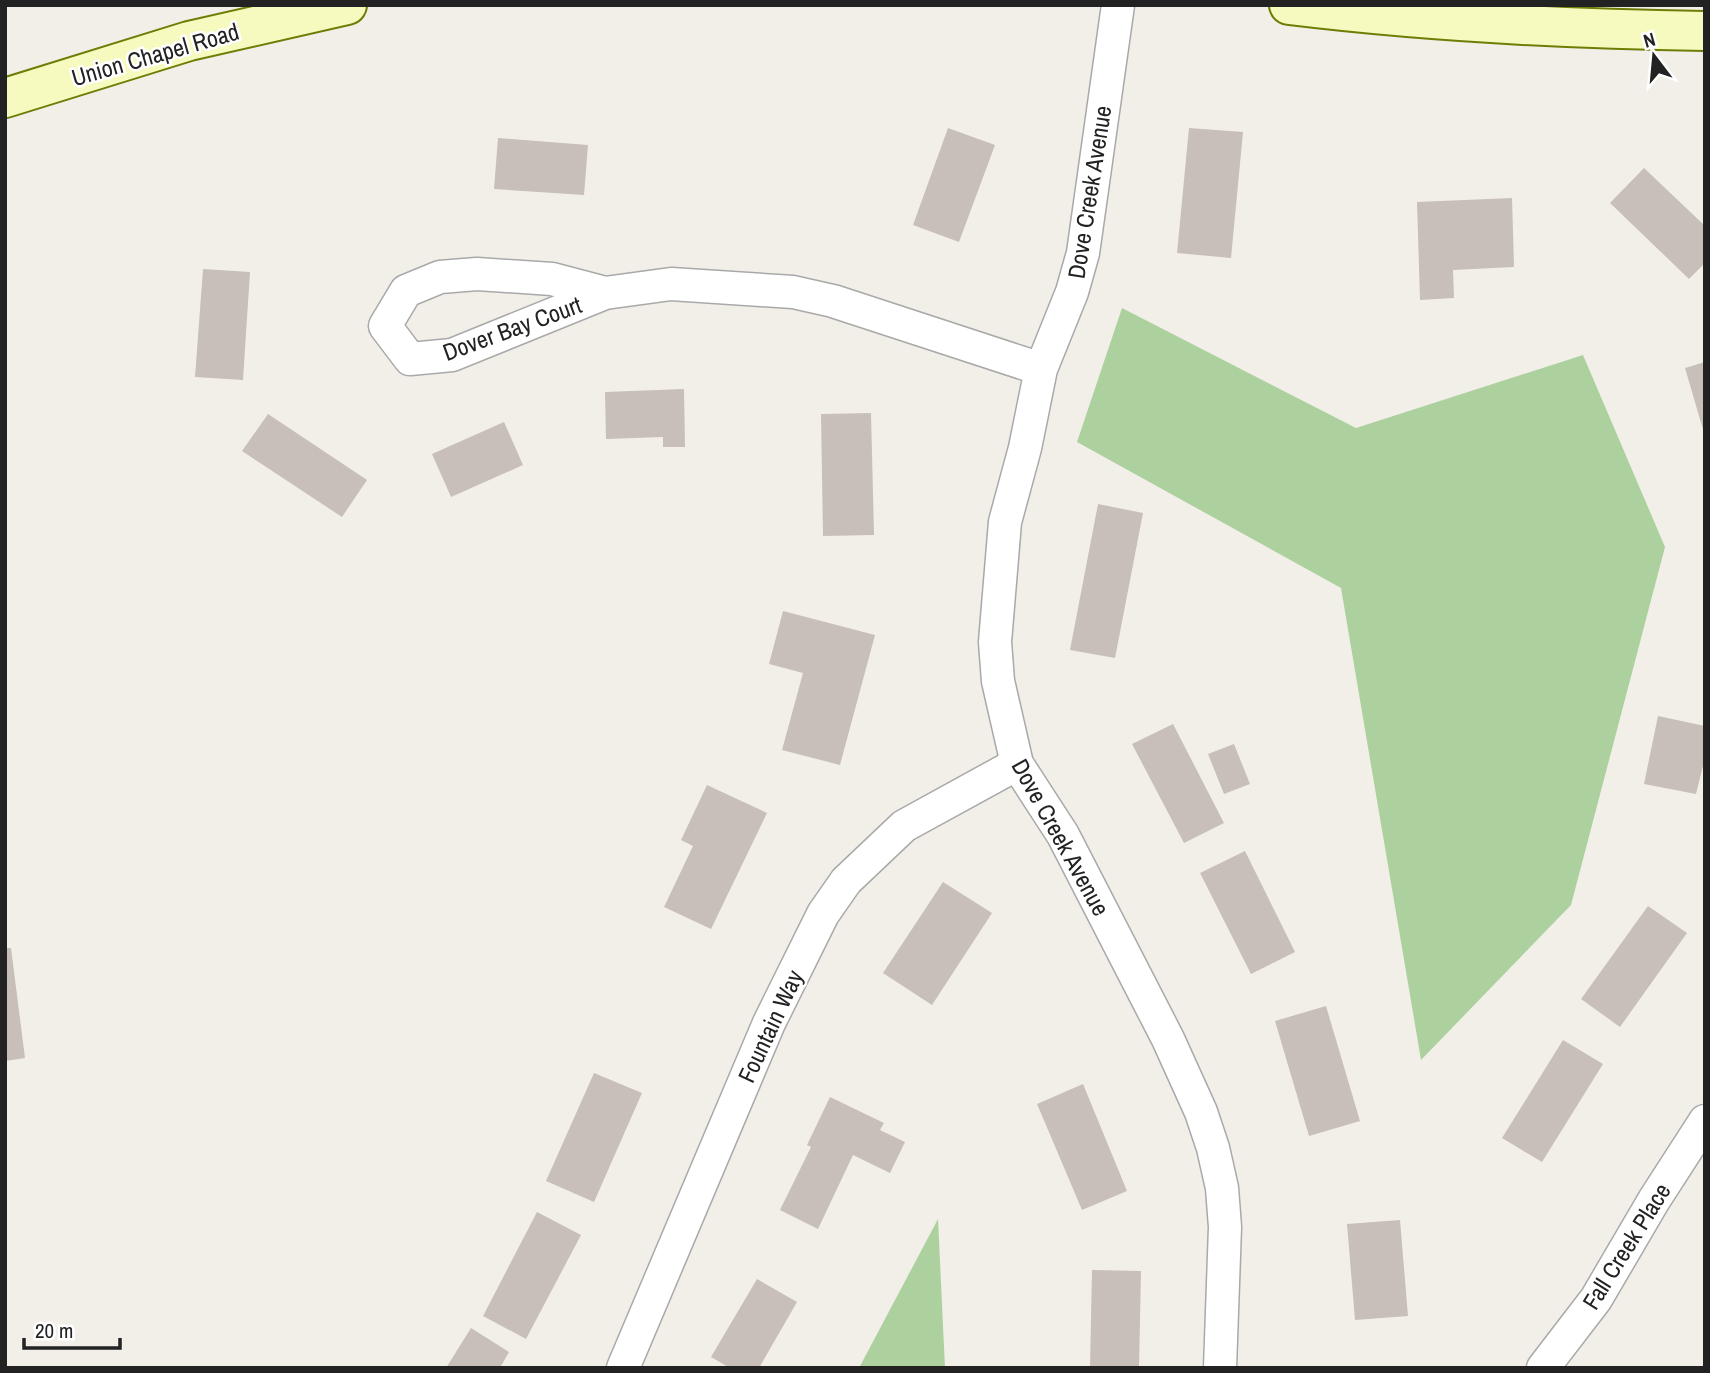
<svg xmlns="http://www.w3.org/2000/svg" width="1710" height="1373" font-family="'Archivo Narrow',sans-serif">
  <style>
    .forest { fill: #add19e }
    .building { fill: #c7bfb8 }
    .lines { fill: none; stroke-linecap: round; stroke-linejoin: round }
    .street-casing { stroke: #a9a9a9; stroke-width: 35 }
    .secondary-casing { stroke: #707d05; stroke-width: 42 }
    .street { stroke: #fff; stroke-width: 32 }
    .secondary { stroke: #f7fabf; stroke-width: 38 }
    .labels { text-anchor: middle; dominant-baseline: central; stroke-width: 5; stroke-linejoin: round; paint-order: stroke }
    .street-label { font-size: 24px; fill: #222; stroke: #fff }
  </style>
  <rect width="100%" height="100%" fill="#f2efe9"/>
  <path class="forest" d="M1122,308l234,120 227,-73 82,192 -94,358 -150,155 -80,-472 -264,-146z
    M938,1219l7,149h-86z"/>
  <path class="building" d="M948,128l47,17 -36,97 -46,-17z
    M1189,128l54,4 -12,126 -54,-5z
    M498,138l90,7 -4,50 -90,-6z
    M1644,168l61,58v37l-16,16 -79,-76z
    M1512,198l2,69 -61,3 1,28 -34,2 -3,-98z
    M203,269l47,3 -7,108 -48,-3z
    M1705,362v71h-1l-19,-65z
    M684,389l1,58h-22v-10l-57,2 -1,-47z
    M871,413l3,122 -51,1 -2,-122z
    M268,414l99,66 -25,37 -100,-66z
    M504,422l19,43 -72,32 -19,-43z
    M1098,504l45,9 -28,145 -45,-8z
    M783,611l92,24 -35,130 -58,-15 21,-77 -34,-9z
    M1658,716l47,10v32l-9,36 -52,-10z
    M1173,724l51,99 -40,20 -52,-99z
    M1234,744l16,40 -26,10 -16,-40z
    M707,785l60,28 -56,116 -47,-22 29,-61 -12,-6z
    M1245,851l50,101 -44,22 -51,-101z
    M943,882l49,31 -60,92 -49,-32z
    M1648,906l39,27 -67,94 -39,-28z
    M5,948h6l14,110 -20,3z
    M1326,1006l34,115 -51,15 -34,-115z
    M1563,1040l40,24 -61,98 -40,-24z
    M594,1073l48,20 -48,109 -48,-21z
    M1083,1084l44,107 -45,19 -45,-106z
    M830,1097l54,26 -4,7 25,12 -15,31 -37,-18 -35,74 -38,-19 31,-63 -4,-2z
    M537,1212l44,23 -55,104 -43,-23z
    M1400,1220l8,96 -53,4 -8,-96z
    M1092,1270l49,1 -2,97h-49z
    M757,1279l40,23 -38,66h-29l-19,-11z
    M471,1328l38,24 -9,16h-54z"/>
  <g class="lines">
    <defs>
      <path id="street" d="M1118,5l-35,248 -11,39 -31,77 -16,79 -20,74 -10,120 3,39 19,83 46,71 105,204 33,73 12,36 9,40 3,39 -5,141
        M477,274l75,5 53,14 -153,62 -42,4 -25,-33 21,-35 34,-14z
        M605,293l66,-9 122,8 40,9 208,68
        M623,1368l146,-345 54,-109 23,-33 58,-55 113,-62
        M1543,1368l53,-69 58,-99 51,-79"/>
      <path id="secondary" d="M1289,5c139,17 277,24 416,26
        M5,98l184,-57 158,-36"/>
    </defs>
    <use href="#street" class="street-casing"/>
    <use href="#secondary" class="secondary-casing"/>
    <use href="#street" class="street"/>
    <use href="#secondary" class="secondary"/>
  </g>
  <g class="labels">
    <g class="street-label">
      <text transform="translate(155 54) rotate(-16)">Union Chapel Road</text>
      <text transform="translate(1089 192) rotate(-81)">Dove Creek Avenue</text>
      <text transform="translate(512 328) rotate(-20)">Dover Bay Court</text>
      <text transform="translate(1061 837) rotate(61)">Dove Creek Avenue</text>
      <text transform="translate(770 1026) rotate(-65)">Fountain Way</text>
      <text transform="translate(1626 1246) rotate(-58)">Fall Creek Place</text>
    </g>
  </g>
  <rect width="1710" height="1373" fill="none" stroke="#222222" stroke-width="14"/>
  <g transform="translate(1654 56) rotate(344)" stroke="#ffffff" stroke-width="5" paint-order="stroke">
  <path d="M0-5L12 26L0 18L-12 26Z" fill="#222222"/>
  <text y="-10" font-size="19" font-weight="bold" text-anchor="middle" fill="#222222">N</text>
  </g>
  <path d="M24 1338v10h96v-10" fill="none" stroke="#222222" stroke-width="3.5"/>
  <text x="35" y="1338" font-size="21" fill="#222222" stroke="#ffffff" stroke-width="5" paint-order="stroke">20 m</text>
</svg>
